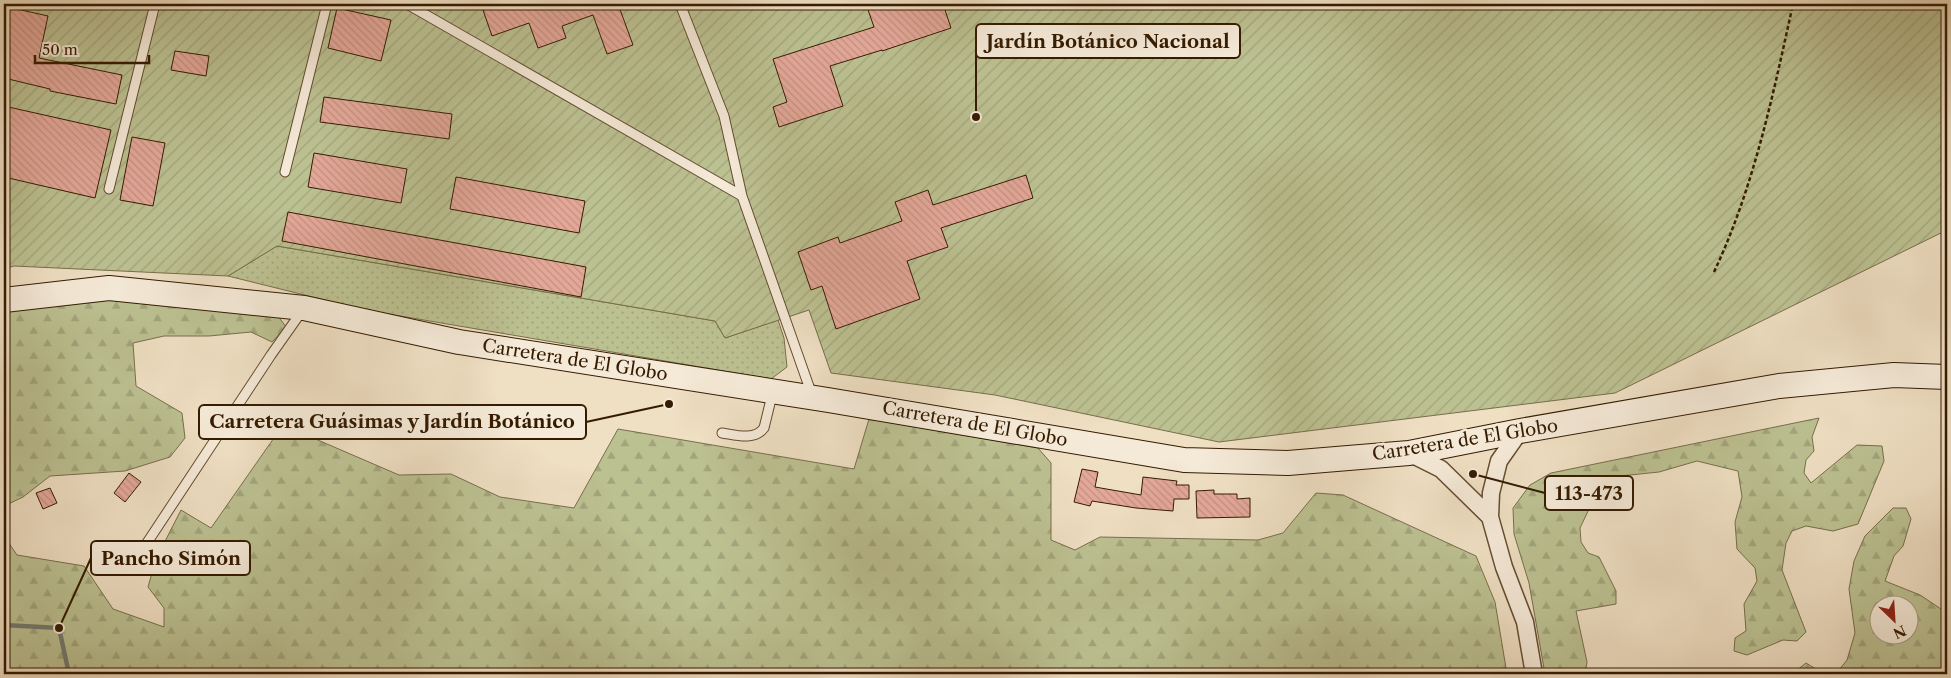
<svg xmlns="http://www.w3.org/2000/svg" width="1951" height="678" font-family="'Libre Caslon Text',serif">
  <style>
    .grass { fill: url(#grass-dots); stroke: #786e4a }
    .forest { fill: url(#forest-firs); stroke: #786e4a; fill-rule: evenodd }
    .garden { fill: url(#garden-furrows); stroke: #786e4a }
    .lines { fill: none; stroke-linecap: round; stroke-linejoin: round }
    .stream { stroke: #737b71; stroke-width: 4.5 }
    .building { fill: url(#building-back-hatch); stroke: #351b01 }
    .service-casing { stroke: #644c32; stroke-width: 11 }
    .minor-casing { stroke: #644c32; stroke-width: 19 }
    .secondary-casing { stroke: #351b01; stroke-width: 26 }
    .path { stroke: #351b01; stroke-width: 2.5; stroke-dasharray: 4 2.5; stroke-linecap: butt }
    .service { stroke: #f5ead8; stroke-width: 9 }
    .minor { stroke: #f5ead8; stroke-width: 16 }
    .secondary { stroke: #f5ead8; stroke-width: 24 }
    .labels { text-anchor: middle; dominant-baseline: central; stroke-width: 5; stroke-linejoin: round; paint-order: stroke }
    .street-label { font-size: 18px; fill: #351b01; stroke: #f5ead8 }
    .leader { fill: none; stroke: #351b01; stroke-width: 2 }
    .callout-dot { fill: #351b01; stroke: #f5ead8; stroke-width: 2 }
    .callout { fill: #f5ead8; stroke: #351b01; stroke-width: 2 }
    .callout-label { font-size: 19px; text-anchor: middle; font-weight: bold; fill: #351b01 }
  </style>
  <defs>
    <pattern id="grass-dots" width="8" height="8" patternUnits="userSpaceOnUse" patternTransform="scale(1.25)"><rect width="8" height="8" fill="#bcc192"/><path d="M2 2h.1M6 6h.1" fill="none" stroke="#a2a57c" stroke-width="1.8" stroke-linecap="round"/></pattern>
    <pattern id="forest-firs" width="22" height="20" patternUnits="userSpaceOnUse" patternTransform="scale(1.25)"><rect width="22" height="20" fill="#bcc192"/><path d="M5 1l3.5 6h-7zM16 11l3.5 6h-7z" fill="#a2a57c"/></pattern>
    <pattern id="garden-furrows" width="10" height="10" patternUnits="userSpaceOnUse" patternTransform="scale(1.25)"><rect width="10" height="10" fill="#bcc192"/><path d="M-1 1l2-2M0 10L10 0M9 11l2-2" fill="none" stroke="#a2a57c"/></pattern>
    <pattern id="building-back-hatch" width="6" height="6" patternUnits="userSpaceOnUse" patternTransform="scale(1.25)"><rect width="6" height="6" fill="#e4a899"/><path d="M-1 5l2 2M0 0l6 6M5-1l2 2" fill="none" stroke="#c49082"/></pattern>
  </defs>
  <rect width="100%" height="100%" fill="#efdfc3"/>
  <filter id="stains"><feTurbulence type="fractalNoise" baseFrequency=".004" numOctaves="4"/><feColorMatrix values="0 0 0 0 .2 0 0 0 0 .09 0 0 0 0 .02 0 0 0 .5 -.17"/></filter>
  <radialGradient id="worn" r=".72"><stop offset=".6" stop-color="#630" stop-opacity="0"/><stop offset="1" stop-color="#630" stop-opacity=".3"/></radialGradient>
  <path class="grass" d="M277,246l438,75 10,17 53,-18 6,18 3,29 -16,12 -406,-69 -137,-34z"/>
  <path class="forest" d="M110,294l168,22 8,11 -14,15 -21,-10 -42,4h-45l-31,7 3,43 46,27 3,25 -15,19 -45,14 -75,5 -27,21 -19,9v-197z
    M1819,418l-7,19 2,14 -8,9 -2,13 7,10 46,-38 25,1 2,15 -26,63 -25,7 -27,-5 -14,5 -6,12 -4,27 24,62 -9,9 -14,-1 -36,15 -13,-4 1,-13 11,-7 -2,-27 13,-23 -2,-13 -18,-19 -2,-27 7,-25 -4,-26 -41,-10 -38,11 -39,4 -3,14 -29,3 3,12 -11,23 1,14 7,11 11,4 17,34v13l-40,7 11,51 -2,12h-40l-16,-91 -15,-49 -1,-26 17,-23 21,-12z
    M869,419l169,29 13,15v77l24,10 25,-13 158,3 25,-7 33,-40 27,2 133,61 19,46 12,72h-1503v-138l13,19 67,11 29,43 51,18v-19l-16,-21 8,-28 25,-49 30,18 72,-103 116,50 52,-1 49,23 74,11 44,-79 236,40z
    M1893,508h13l5,11 -8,27 -9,10 -9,25 35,14 27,18v61h-115l7,-4 8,-10 8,-27 -6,-44 5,-28 11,-25zM1878,606h30v30h-30z
    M1806,663l18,11h-74l20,-4 26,1z"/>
  <path class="garden" d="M4,4h1943v226l-332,163 -396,49 -224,-47 -164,-22 -22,-63 -84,28 -10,-17 -438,-75 -49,30 -214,-10 -10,3z"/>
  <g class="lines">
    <path class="stream" d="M4,625l55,3 10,46"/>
  </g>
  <path class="building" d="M486,4h25l2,5 14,-5h91l15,41 -26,9 -14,-39 -31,11 4,12 -28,10 -9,-25 -37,13 -9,-26 5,-1z
    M866,4h77l8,24 -69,23v-1l-52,16 13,40 -64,21 -6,-20 14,-5 -14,-43 101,-32z
    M8,7l40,9 -9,42 83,17 -6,29 -66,-13v-2l-46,-11v-54z
    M337,8l54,12 -10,41 -53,-13z
    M175,51l34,5 -3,20 -35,-6z
    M324,97l128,17 -3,25 -129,-17z
    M4,106l107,24 -16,68 -91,-21z
    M132,137l33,6 -12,63 -33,-6z
    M314,153l93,16 -6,34 -93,-16z
    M1026,175l7,23 -92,30 7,19 -41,14 13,38 -84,30 -14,-43 -11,4 -13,-38 40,-15 2,6 62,-22 -7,-19 33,-12 5,15z
    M456,177l129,24 -6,32 -129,-24z
    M288,212l298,55 -5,30 -299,-56z
    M1082,469l16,3 -3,15 46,8 2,-18 34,4 -1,4h13v14h-15l-1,12 -37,-3 -44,-7 -2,5 -16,-4z
    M129,473l12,9 -16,20 -11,-9z
    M50,488l7,15 -14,6 -7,-16z
    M1214,490v4h23v5l13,-1v19l-53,1 -1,-27z"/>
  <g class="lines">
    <defs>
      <path id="service" d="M407,4l335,192
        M680,4l44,112 18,80 70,199
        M285,172l42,-168
        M109,189l46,-185
        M722,433c14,2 32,8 42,-5l9,-37
        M137,558l134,-203 31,-44"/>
      <path id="minor" d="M1520,431l-21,30 -8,32 -1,24 14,50 21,55 9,52
        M1409,453l32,16 49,48"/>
      <path id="secondary" d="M4,300l105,-12 195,20 155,34 369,58 356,60 104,3 121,-10 111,-22 259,-45 115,-11 53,2"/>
    </defs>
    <use href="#service" class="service-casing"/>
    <use href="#minor" class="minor-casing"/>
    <use href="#secondary" class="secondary-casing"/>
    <path class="path" d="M1225,4l14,5 9,-5
      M1714,272c40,-85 59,-177 79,-268"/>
    <use href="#service" class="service"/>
    <use href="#minor" class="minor"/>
    <use href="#secondary" class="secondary"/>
  </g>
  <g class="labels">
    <g class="street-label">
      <text transform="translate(575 360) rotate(9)">Carretera de El Globo</text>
      <text transform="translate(975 424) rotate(10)">Carretera de El Globo</text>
      <text transform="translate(1465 440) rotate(-9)">Carretera de El Globo</text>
    </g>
  </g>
  <path class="leader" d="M976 117L976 41M669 404L586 422M1473 474L1545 493M59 628L91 558"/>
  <g class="callout-dot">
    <circle cx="976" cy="117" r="5"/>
    <circle cx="669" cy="404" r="5"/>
    <circle cx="1473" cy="474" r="5"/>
    <circle cx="59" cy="628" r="5"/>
  </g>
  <g class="callout">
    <rect x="976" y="24" width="264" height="34" rx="5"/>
    <rect x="199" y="405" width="387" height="34" rx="5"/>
    <rect x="1545" y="476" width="88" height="34" rx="5"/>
    <rect x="91" y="541" width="159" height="34" rx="5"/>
  </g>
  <g class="callout-label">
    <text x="1108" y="48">Jardín Botánico Nacional</text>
    <text x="392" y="428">Carretera Guásimas y Jardín Botánico</text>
    <text x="1589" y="500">113-473</text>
    <text x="171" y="565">Pancho Simón</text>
  </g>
  <rect width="1951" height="678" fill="none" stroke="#efdfc3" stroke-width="20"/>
  <rect x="5" y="5" width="1941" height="668" fill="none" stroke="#351b01" stroke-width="2.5"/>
  <rect x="10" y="10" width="1931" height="658" fill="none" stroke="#351b01"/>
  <g transform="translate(1894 620) rotate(155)"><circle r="24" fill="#f5ead8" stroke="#a89782"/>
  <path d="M0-4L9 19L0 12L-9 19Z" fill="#8f2418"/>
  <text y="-8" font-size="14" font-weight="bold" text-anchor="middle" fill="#351b01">N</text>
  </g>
  <path d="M35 55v8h114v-8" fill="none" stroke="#351b01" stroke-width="2.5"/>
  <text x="42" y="55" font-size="15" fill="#351b01" stroke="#f5ead8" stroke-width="4" paint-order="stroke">50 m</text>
  <rect width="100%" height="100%" filter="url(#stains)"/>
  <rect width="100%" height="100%" fill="url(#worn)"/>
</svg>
